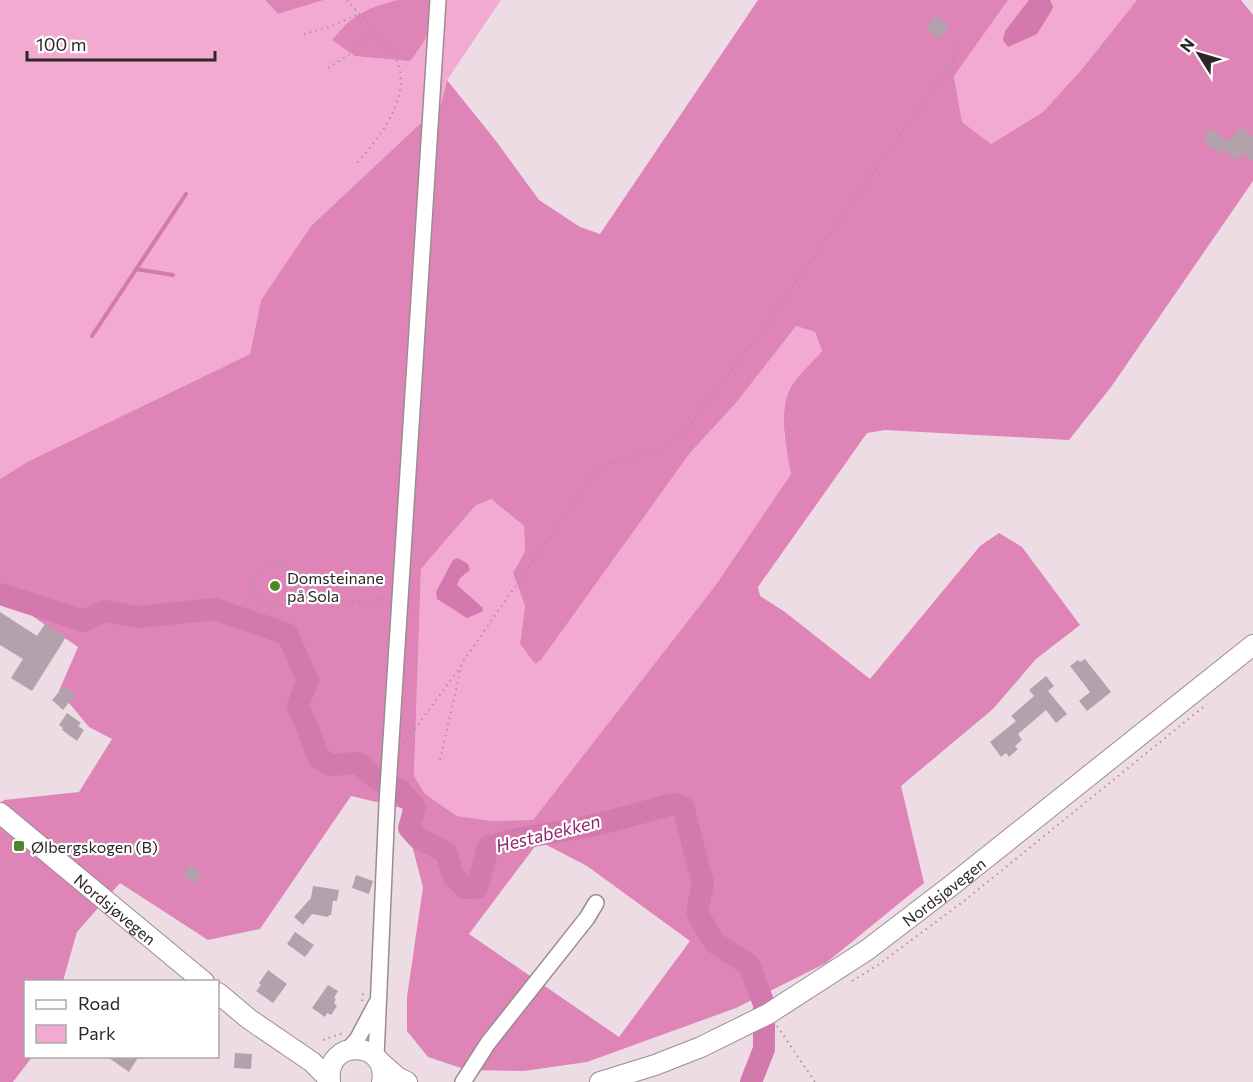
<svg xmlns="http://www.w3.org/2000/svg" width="1253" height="1082" font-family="Commissioner,sans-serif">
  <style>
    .green { fill: #f2aad1 }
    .forest { fill: #df84b7; fill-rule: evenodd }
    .water { fill: #d479ad }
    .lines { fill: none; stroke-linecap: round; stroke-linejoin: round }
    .stream { stroke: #d479ad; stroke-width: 4 }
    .river { stroke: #d479ad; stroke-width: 22 }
    .building { fill: #b3a2ab }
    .minor-casing { stroke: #9b8b93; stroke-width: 18 }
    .major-casing { stroke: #9b8b93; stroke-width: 22 }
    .path { stroke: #a3969c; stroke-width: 2; stroke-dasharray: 1.5 4.5; stroke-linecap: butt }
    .minor { stroke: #fff; stroke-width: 15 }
    .major { stroke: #fff; stroke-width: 20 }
    .poi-dot { fill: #4d8927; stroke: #fff; stroke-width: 2 }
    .labels { text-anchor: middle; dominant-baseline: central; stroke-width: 4.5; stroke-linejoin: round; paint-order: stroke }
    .poi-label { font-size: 16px; fill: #2d2629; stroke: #fff; text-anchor: start }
    .street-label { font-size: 16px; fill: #2d2629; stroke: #fff }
    .water-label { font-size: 18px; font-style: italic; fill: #8f2469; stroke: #fff }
  </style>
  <rect width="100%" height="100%" fill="#eddce4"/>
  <path class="green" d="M0,0h265l13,14 46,-14h73c-31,8 -45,15 -65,40l99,-40h70l-54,80 -6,24 -130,122 -50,74 -11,54 -223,108 -27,17z
    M1008,0h129l-55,69 -39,43 -52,32 -29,-22 -8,-47z
    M796,326l19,6 7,19 -32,38 -6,46 7,39 -76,112 -182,234 -41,1 -35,-5 -32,-22 -11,-18 7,-207 54,-63 16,-7 33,27 1,25 -12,22 12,33 -5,38 15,20 6,-4 149,-207 46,-50z"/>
  <path class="forest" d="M265,0h59l-46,14z
    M397,0h34c-1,31 -2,37 -21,61l-55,-5 -23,-16c20,-25 34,-32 65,-40z
    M758,0h250l-54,76 8,46 29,22 52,-32 39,-43 55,-69h104l12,15v166l-142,206 -42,53 -184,-10 -18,3 -109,154 2,9 25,16 85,67 110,-133 19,-13 23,14 58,78 -44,34 -43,50 -92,77 23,97 -98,80 -90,45 -149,54 -63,9 -57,-1 -39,-13 -21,-26v-34l16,-110 -21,-79 -51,-12 -91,133 -52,11 -88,-57 -43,49 -14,49 -37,1v74l6,1 -19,25h-13v-279l4,-3 75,-8 33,-53 -23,-12 -30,-36 19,-44 -78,-53v-115l27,-17 223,-108 11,-54 50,-74 130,-122 6,-24 49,61 43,59 41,27 20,7zM796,326l19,6 7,19c-9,11 -28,28 -33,40 -10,25 -3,57 2,83l-76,112 -182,234 -41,1 -35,-5 -32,-22 -11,-18 7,-207 54,-63 16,-7 33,27 1,25 -12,22 12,33 -5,38 15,20 6,-4 149,-207 46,-50zM539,841l48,25 103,75 -71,96 -150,-103z"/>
  <path class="water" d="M1029,0h21l3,6 -1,4 -15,24 -29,13 -5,-7 2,-9z
    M458,558l10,6 2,6 -10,8 -3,7 26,23 -1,4 -15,6 -30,-19 -1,-7 17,-32z"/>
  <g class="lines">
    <path class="stream" d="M136,269l37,6
      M92,336l94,-142"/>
    <path class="river" d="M0,594l84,27 20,-10 35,6 75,-8 73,25 21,46 -10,25 21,53 12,7 27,-2 21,18 21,9 15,17 -6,21 9,10 28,14 7,24 12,12h12l11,-41c29,-10 60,-13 91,-19 32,-6 63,-16 95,-24l9,3 20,76 -6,30 18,30 34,22 15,39v45l-13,33"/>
  </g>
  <path class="building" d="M936,15l13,11 -10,13 -13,-11z
    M1241,127l12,10v24l-10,-8 -6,7 -15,-11 -3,5 -15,-12 4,-4 -3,-3 5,-7 18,13z
    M0,612l37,24 8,-12 21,13 -34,54 -21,-13 12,-19 -23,-14z
    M1085,659l26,33 -24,19 -8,-10 11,-9 -20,-26 8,-6 2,2z
    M1046,676l8,10 -6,5 19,23 -11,9 -10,-13 -28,24 4,6 -7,6 3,3 -9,8 -3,-4 -5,4 -11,-15 26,-21 -5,-5 23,-20 -5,-6z
    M64,686l11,9 -12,15 -11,-10z
    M67,713l14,10 -3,3 6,4 -7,11 -15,-11 1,-2 -4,-3z
    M191,865l11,10 -9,9 -10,-10z
    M356,875l17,6 -4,13 -17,-6z
    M313,886l26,4 -2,11h-4l-2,14h-2l-1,2 -16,-3 -9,11 -9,-8 17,-19z
    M295,932l19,13 -9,12 -18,-13z
    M268,970l19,14 -14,19 -17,-12 5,-6 -2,-2z
    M328,985l10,6 -4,7 2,1 -2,4 3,3 -6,9 -4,-2 -2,4 -13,-9z
    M235,1053l17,1 -1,15 -17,-1z
    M106,1056h33l-10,16z"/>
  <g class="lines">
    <defs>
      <path id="minor" d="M347,1051l11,-13 18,-34
        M376,1057l11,-253 51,-804
        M463,1082l25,-39 99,-125 9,-15"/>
      <g id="major">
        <path id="s1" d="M0,813l204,169"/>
        <path d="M218,993l31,26 63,43 18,18"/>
        <path d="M378,1060l19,17 10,5"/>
        <path d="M330,1082c-6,-45 60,-42 52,0"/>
        <path id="s2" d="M600,1082l55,-17 46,-18 67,-33 99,-64 85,-65 301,-240"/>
      </g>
    </defs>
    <use href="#minor" class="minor-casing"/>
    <use href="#major" class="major-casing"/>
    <path class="path" d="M347,0c14,17 38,39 48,57 20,37 -16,82 -39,107
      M304,34l25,-7 30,-13
      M328,68l25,-16 21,-20
      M253 585a21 21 0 1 1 42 0a21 21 0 1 1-42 0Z
      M295,587c17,6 35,15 52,15 11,1 27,-2 39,-3
      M404,744l57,-78
      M440,760l22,-97 126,-181 14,-16 63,-18 16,-12 7,-9 76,-99 152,-216 37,-49 4,-14 -3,-5
      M852,981l26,-16 86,-64 243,-197
      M362,1001l2,-12
      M777,1026l38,56
      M323,1040l20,-7"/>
    <use href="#minor" class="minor"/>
    <use href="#major" class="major"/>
  </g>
  <g class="poi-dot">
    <circle cx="275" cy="586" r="6"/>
    <rect x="13" y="840" width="12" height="12" rx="3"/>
  </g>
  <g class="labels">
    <g class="poi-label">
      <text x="287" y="577">Domsteinane<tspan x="287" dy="18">på Sola</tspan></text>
      <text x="31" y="846">Ølbergskogen (B)</text>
    </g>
    <g class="street-label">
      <text stroke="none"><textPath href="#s2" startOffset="396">Nordsjøvegen</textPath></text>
      <text stroke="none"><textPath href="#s1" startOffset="150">Nordsjøvegen</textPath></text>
    </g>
    <g class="water-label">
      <text transform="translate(548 833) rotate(-14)">Hestabekken</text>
    </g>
  </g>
  <rect x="24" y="980" width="195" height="78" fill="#ffffff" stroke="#aba8a9" stroke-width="1.5"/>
  <rect x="36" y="1000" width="30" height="9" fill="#ffffff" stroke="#aba8a9" stroke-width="1.5"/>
  <text x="78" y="1010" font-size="18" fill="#2d2629">Road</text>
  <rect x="36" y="1025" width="30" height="18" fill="#f2aad1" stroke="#aba8a9" stroke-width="1.5"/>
  <text x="78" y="1040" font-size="18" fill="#2d2629">Park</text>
  <g transform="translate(1199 54) rotate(307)" stroke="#ffffff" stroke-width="4.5" paint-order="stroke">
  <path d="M0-4.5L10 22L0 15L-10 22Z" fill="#2d2629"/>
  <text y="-9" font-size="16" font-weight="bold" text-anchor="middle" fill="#2d2629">N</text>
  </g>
  <path d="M27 51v9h188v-9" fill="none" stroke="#2d2629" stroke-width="3"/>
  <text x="36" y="51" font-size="18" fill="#2d2629" stroke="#ffffff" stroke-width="4.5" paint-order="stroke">100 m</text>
</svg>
